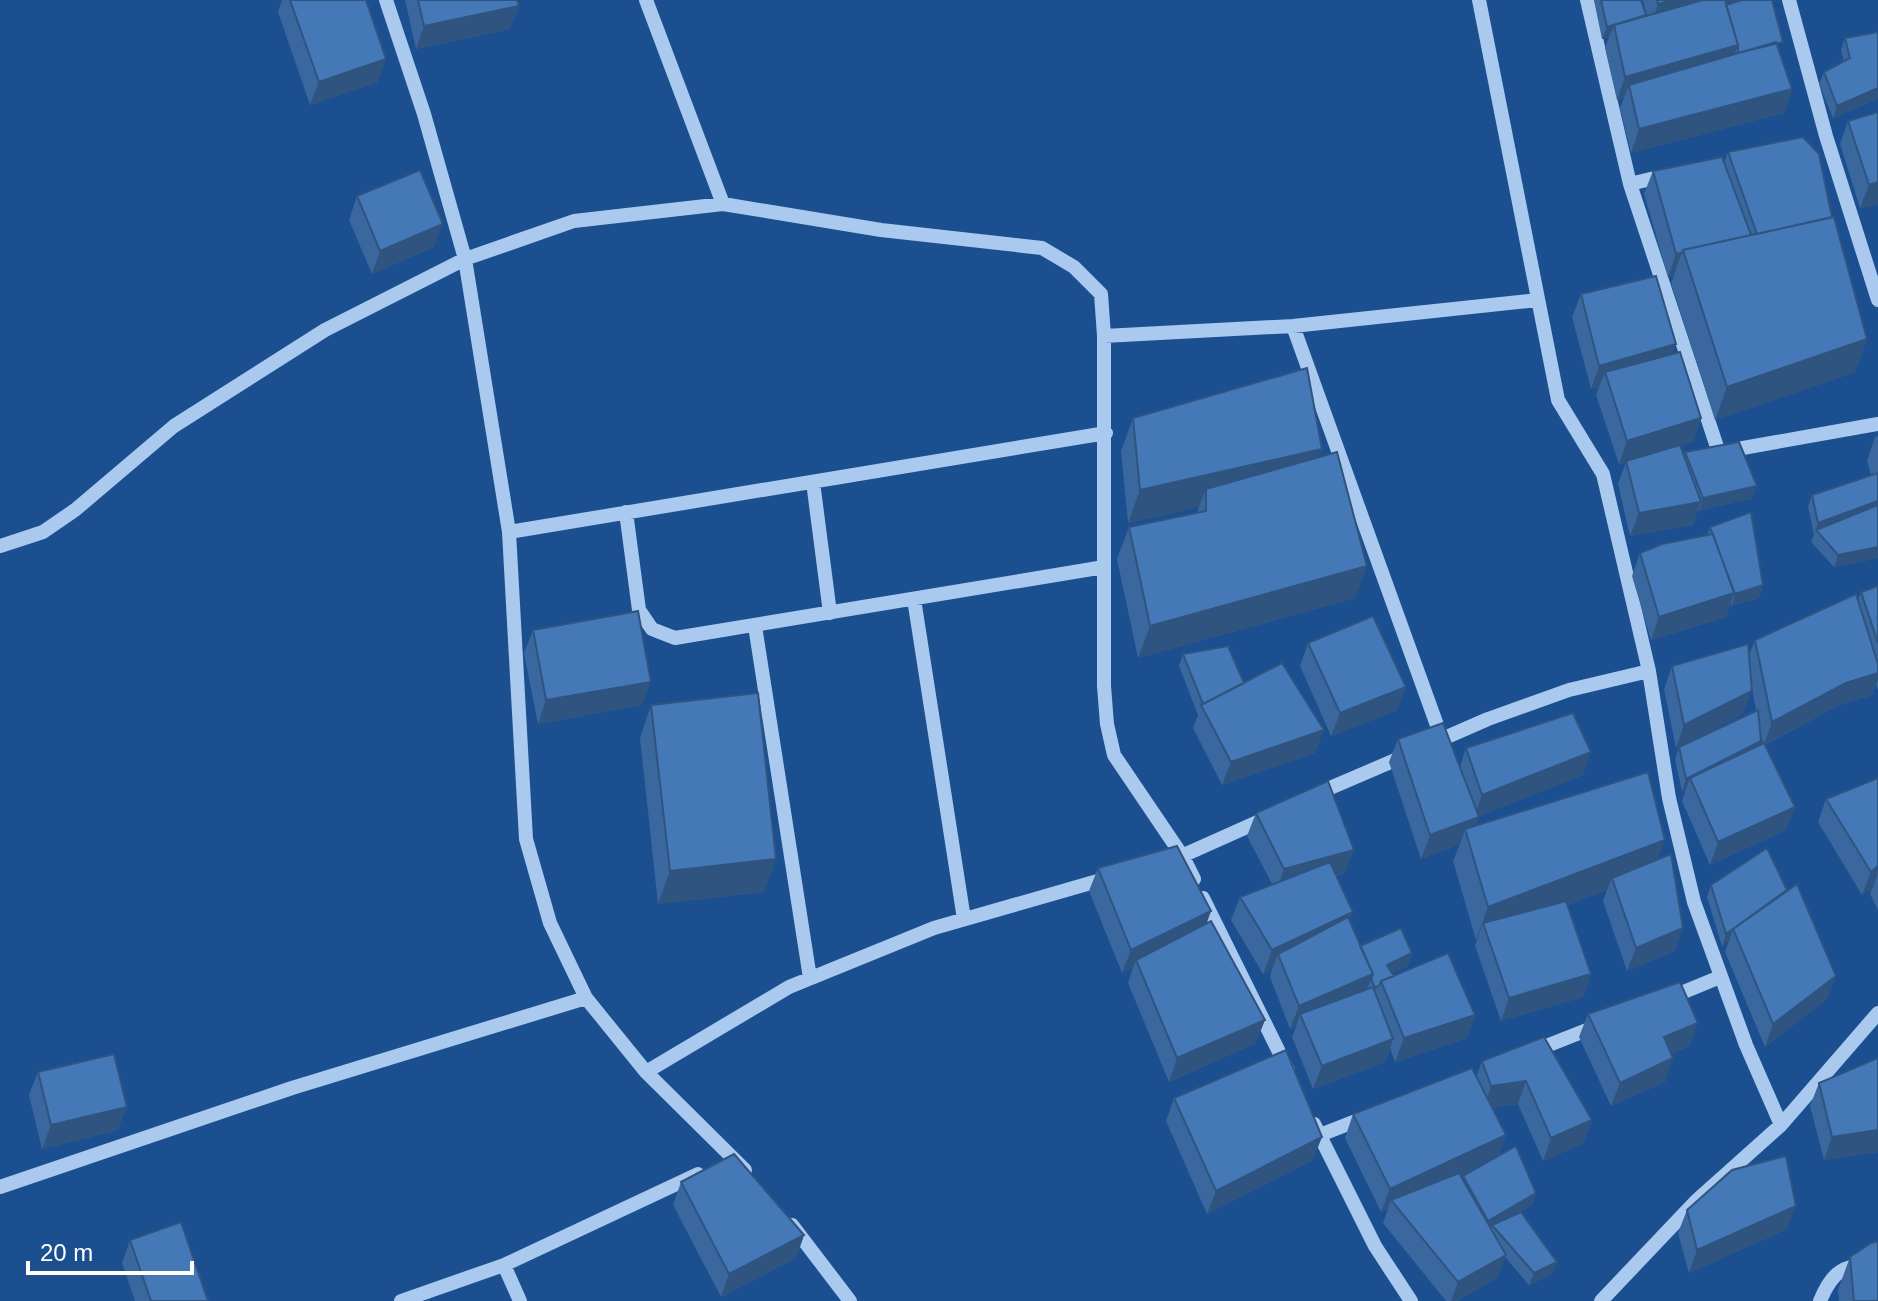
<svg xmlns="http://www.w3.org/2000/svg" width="1878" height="1301" font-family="Arial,sans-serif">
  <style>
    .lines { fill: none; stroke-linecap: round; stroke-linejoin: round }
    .minor { stroke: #a9c9ee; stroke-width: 14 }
    .wall { fill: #3a679d; fill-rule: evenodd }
    .shaded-wall { fill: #305480 }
    .building { fill: #4478b7; stroke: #305480; stroke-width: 2 }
  </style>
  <rect width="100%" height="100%" fill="#1b4f8f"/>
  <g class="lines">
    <path class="minor" d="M386,0l38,114 41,145 44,273 17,307 24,84 36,75 60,74 99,98
      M646,0l77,204
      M1479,0l79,400 45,74 46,197 20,127 25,104 52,143 35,80
      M1587,0l43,184 89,269
      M1789,0l37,136 52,164
      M1630,184l37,-9
      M1293,326l149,413
      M1726,451l152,-27
      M813,482l17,131
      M626,512l13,98 13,19 23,9 429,-71
      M509,532l597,-99
      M0,546l43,-14 32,-22 99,-84 151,-96 140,-71 109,-38 149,-17 158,26 161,18 32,19 27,27 3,42
      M914,599l50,320
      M755,626l55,352
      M1433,743l55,-24 81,-29 80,-19
      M1316,794l91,-39
      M1175,859l94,-42
      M1194,879l-11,-22 -69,-102 -7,-31 -3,-38v-350l189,-10 245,-26
      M1203,898l85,172
      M1669,998l51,-21
      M1531,1052l66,-26
      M646,1072l143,-85 145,-59 174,-50
      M1314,1124l61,122 36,55
      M1320,1135l46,-18
      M0,1187l292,-99 294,-90
      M792,1225l58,76
      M504,1265l16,36
      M401,1301l103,-36 194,-91
      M1601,1301l95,-100 85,-76 97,-112
      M1820,1301c14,-34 24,-33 58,-40"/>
  </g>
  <path class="wall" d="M282,0h84l12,82 -68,23 -32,-93z
    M405,0h112l2,6 -9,23 -94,20z
    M1594,0h47l5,16h1l-4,-16h129l7,51 13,38 -8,24 -153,40 -11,-45 4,-10 -7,2 -12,-52 4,-11 -7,2z
    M1878,32v67l-45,19 -14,-34 5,-12 20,-11 -3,-11 4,-12z
    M1878,112v92l-18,4 -20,-64 8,-23z
    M1728,152l104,65 35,122 -12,33 -140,48 -44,-137 3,-8 -6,2 -24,-83 9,-23 71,-8z
    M357,196l77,51 -62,27 -23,-54z
    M1581,294l91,60 29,64 -8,24 -12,3 3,10 1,-3 72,34 -5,12 -53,13 -1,-2 -5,16 -63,11 -12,-52 8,-22 -7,2 -23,-69 3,-8 -8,2 -19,-72z
    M1133,418l185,39 37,141 -217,60 -21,-99 12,-32 68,-14 2,-6 -71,16 -7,-72z
    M1878,436v122l-44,9 -23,-25 3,-7 -6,-28 4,-12 59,-20 -4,-14 8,-24z
    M1710,527l53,58 -4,13 -28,8 -1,-2 -4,13 -75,23 -19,-64 8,-23 67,-18z
    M1878,586v105l-2,-6 -4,10 -35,11 -72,39 30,62 -9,23 -76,35 -28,-64 4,-12 -4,3 -7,-33 4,-12 77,-37 -4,-21 -9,25 -67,34 -12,-59 8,-23 77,-11 6,-15 103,-40 3,-8zM1759,723l4,20 -3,2 1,-4z
    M533,630l109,75 -104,19 -14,-71z
    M1308,643l98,44 -9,23 -66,26 -31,-70z
    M1183,654l61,29 71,70 -93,32 -29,-57 5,-13 -19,-49z
    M651,705l125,154 -12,33 -106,12 -18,-166z
    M1398,739l62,28 6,-19 117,27 -104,41 -3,9 182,34 25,69 -8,23 -48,20 -24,-70 4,-11 -39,15 23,69 -8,23 -82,24 -26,-75 2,-6h-1l-23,-79 7,-17 -39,15 -32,-97z
    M1878,778v132l-8,-16 2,-6 -10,7 -44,-73 8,-23z
    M1256,813l89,60 -9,3 13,45 11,25 52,7 -4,13 -16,7 2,3 81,39 -8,23 -72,24 -5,-14 -5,14 -72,27 -21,-52 4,-10 -6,2 -20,-52 2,-8 -9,5 -32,-54 9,-23 32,-13 -25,-48z
    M1098,868l109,55 49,120 -87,39 -41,-99 5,-16 -11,6 -33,-82z
    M1711,885l76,5 49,86 -9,23 -62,48 -40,-95 4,-11 -7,5 -15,-49z
    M1588,1014l102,32 -19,8 -6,28 -54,24 -32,-69z
    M1544,1037l48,83 -8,23 -41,18 -25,-57 -26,4 14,27 -8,22 38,36 -4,12 -16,9 41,48 -5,12 -23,11 -24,-28 -8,21 -40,23h-11l-63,-78 5,-14 -7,3 -36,-74 8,-24 123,-36 6,-17zM1483,1165l-20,11 -1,3 -2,-3z
    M1878,1058v94l-54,8 -14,-54 9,-23z
    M38,1072l80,58 -76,19 -13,-54z
    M1174,1098l139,62 -106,54 -41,-93z
    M681,1182l123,53 -8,23 -75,39 -48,-92z
    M1687,1210l100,19 -98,44 -11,-40z
    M130,1240l78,61h-73l-13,-38z
    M1850,1257l28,44h-39l-1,-11z"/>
  <path class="shaded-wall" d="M1674,0h81l-105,27 8,-23z
    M519,6l-9,23 -94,20 8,-23z
    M1614,25l-5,12 -7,2 5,-12z
    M1738,45l-9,23 -100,17 -5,13 -7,2 8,-23z
    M386,59l-8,23 -68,23 9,-23z
    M1878,88v11l-45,19 4,-12z
    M1792,89l-8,24 -153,40 8,-24z
    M1878,182v22l-18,4 9,-23z
    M443,224l-9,23 -62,27 8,-23z
    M1682,252l-8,23 -6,2 8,-23z
    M1867,339l-12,33 -140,48 12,-33z
    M1676,344l-8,23 -63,5 -6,15 -8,2 8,-23z
    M1701,418l-8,24 -74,22 8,-23z
    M1322,449l-12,33 -104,7 -7,18 -71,16 12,-33z
    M1757,486l-5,12 -53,13 4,-13z
    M1878,501v5l-62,24 2,-7z
    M1701,502l-8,23 -63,11 9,-23z
    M1878,547v11l-44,9 4,-12z
    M1367,566l-12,32 -217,60 12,-32z
    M1763,585l-4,13 -28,8 4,-12z
    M1734,593l-8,24 -75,23 8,-23z
    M1878,673v6l-6,16 -35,11 -73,39 8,-23 74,-39z
    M651,682l-9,23 -104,19 8,-24z
    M1406,687l-9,23 -66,26 9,-23z
    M1752,691l-9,23 -67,34 8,-23z
    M1324,730l-9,23 -93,32 9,-23z
    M1761,741l-4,12 -67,25 -4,11 -4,3 4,-13z
    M1591,752l-8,23 -110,44 9,-24z
    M1795,807l-9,23 -76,35 8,-23z
    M1479,817l-9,23 -5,-11 -5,15 -39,15 9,-24z
    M1665,840l-12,33 -41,5 -5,12 -119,46 -5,-13 -6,17h-1l12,-33z
    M1354,850l-9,23 -69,19 8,-23z
    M776,859l-12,33 -106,12 12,-33z
    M1878,866v6l-5,16 -11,7 9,-23z
    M1211,911l-8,23 -67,26 -3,7 -11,6 9,-23z
    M1353,912l-8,23 -67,19 -6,15 -9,5 9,-24z
    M1683,928l-8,23 -48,20 9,-23z
    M1733,929l-4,12 -7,5 4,-12z
    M1412,953l-4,13 -25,11 4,-12z
    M1373,974l-9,23 -64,17 -4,13 -6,2 9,-23z
    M1591,974l-8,23 -82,24 8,-23z
    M1836,976l-9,23 -62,48 8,-23z
    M1475,1015l-8,23 -72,24 9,-24z
    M1265,1020l-9,23 -87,39 8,-24z
    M1698,1023l-8,23 -34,14 8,-23z
    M1393,1039l-8,23 -72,27 9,-23z
    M1673,1058l-8,24 -54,24 9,-23z
    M1526,1081l-8,23 -35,6 8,-24z
    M127,1107l-9,23 -76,19 9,-24z
    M1592,1120l-8,23 -41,18 8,-23z
    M1878,1130v22l-54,8 8,-23z
    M1506,1135l-9,24 -101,46 -5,-5 -3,9 -7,3 9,-23z
    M1322,1137l-9,23 -106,54 9,-23z
    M1536,1193l-4,12 -39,22 -1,-2 -2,4 -6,4 4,-12z
    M1796,1206l-9,23 -98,44 8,-23z
    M804,1235l-8,23 -75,39 8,-23z
    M1506,1255l-9,23 -40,23h-6l7,-19z
    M1557,1262l-5,12 -23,11 5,-12z"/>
  <path class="building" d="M290,0h76l20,59 -67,23z
    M418,0h99l2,6 -95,20z
    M1601,0h40l5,15 -39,12z
    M1657,0h17l-16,4z
    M1703,0h22l13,45 -113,32 -11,-52z
    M1742,0h30l11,42 -45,11v-8l-12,-40z
    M1878,32v56l-41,18 -13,-34 26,-14 -5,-20z
    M1776,42l16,47 -153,40 -10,-44z
    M1878,112v70l-9,3 -21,-64z
    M1803,137l16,17 13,63 -75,17 -29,-82z
    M1722,157l29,78 -68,15 1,2 -8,2 -23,-83z
    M420,170l23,54 -63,27 -23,-55z
    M1834,217l33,122 -140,48 -44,-137z
    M1656,276l20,68 -77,22 -18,-72z
    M1680,352l21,66 -74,23 -22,-69z
    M1307,368l15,81 -182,41 -7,-72z
    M1739,442l18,44 -54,12 -18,-46z
    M1680,445l21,57 -62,11 -13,-52z
    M1337,452l30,114 -217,60 -21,-99 77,-16v-22z
    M1878,473v28l-60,22 -6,-28z
    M1878,505v42l-40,8 -22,-25z
    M1751,512l12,73 -28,9 -25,-67z
    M1713,534l21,59 -75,24 -19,-64 22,-9z
    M1878,586v57l-17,-51z
    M1856,594l22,70v9l-32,10 -74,39 -17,-82z
    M638,611l13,71 -105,18 -13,-70z
    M1373,616l33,71 -66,26 -32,-70z
    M1748,644l4,47 -68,34 -12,-59z
    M1228,646l16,37 -41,21 -20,-50z
    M1282,663l42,67 -93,32 -30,-57z
    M758,693l18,166 -106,12 -19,-166z
    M1758,710l3,31 -75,38 -7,-32z
    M1573,713l18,39 -109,43 -16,-47z
    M1443,723l36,94 -49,18 -32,-96z
    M1764,743l31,64 -77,35 -28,-64z
    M1648,772l17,68 -177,67 -23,-78z
    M1878,778v88l-7,6 -45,-73z
    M1328,781l26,69 -70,19 -28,-56z
    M1177,846l34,65 -80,39 -33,-82z
    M1767,848l20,42 -61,44 -15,-49z
    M1671,854l12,74 -47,20 -24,-70z
    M1330,862l23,50 -81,38 -32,-53z
    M1797,884l39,92 -63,48 -40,-95z
    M1566,901l25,73 -82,24 -26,-75z
    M1348,917l25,57 -74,32 -21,-52z
    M1211,921l54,99 -88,38 -41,-98z
    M1401,928l11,25 -25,12 7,11 -13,5 -2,5 -4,2 -4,-9 2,-5 -13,-28z
    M1448,953l27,62 -71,23 -23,-57z
    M1680,982l18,41 -34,14 9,21 -53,25 -32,-69z
    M1373,987l20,52 -71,27 -22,-52z
    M1544,1037l48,83 -41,18 -25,-57 -35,5 -9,-25z
    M1286,1050l36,87 -106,54 -42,-93z
    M114,1054l13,53 -76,18 -13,-53z
    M1878,1058v72l-46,7 -13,-54z
    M1472,1068l34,67 -116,54 -37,-75z
    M1516,1146l20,47 -48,28 -25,-45z
    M734,1154l70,81 -75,39 -48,-92z
    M1786,1156l10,50 -99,44 -10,-40 45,-40z
    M1459,1173l47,82 -48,27 -67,-82z
    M1521,1212l36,50 -23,11 -42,-48z
    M181,1222l27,79h-57l-21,-61z
    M1878,1241v60h-24l-4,-44 21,-14z"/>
  <path d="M28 1261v12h164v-12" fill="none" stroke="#ffffff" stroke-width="4"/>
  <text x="40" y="1261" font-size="24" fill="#ffffff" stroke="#1b4f8f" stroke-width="6" paint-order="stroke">20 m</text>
</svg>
